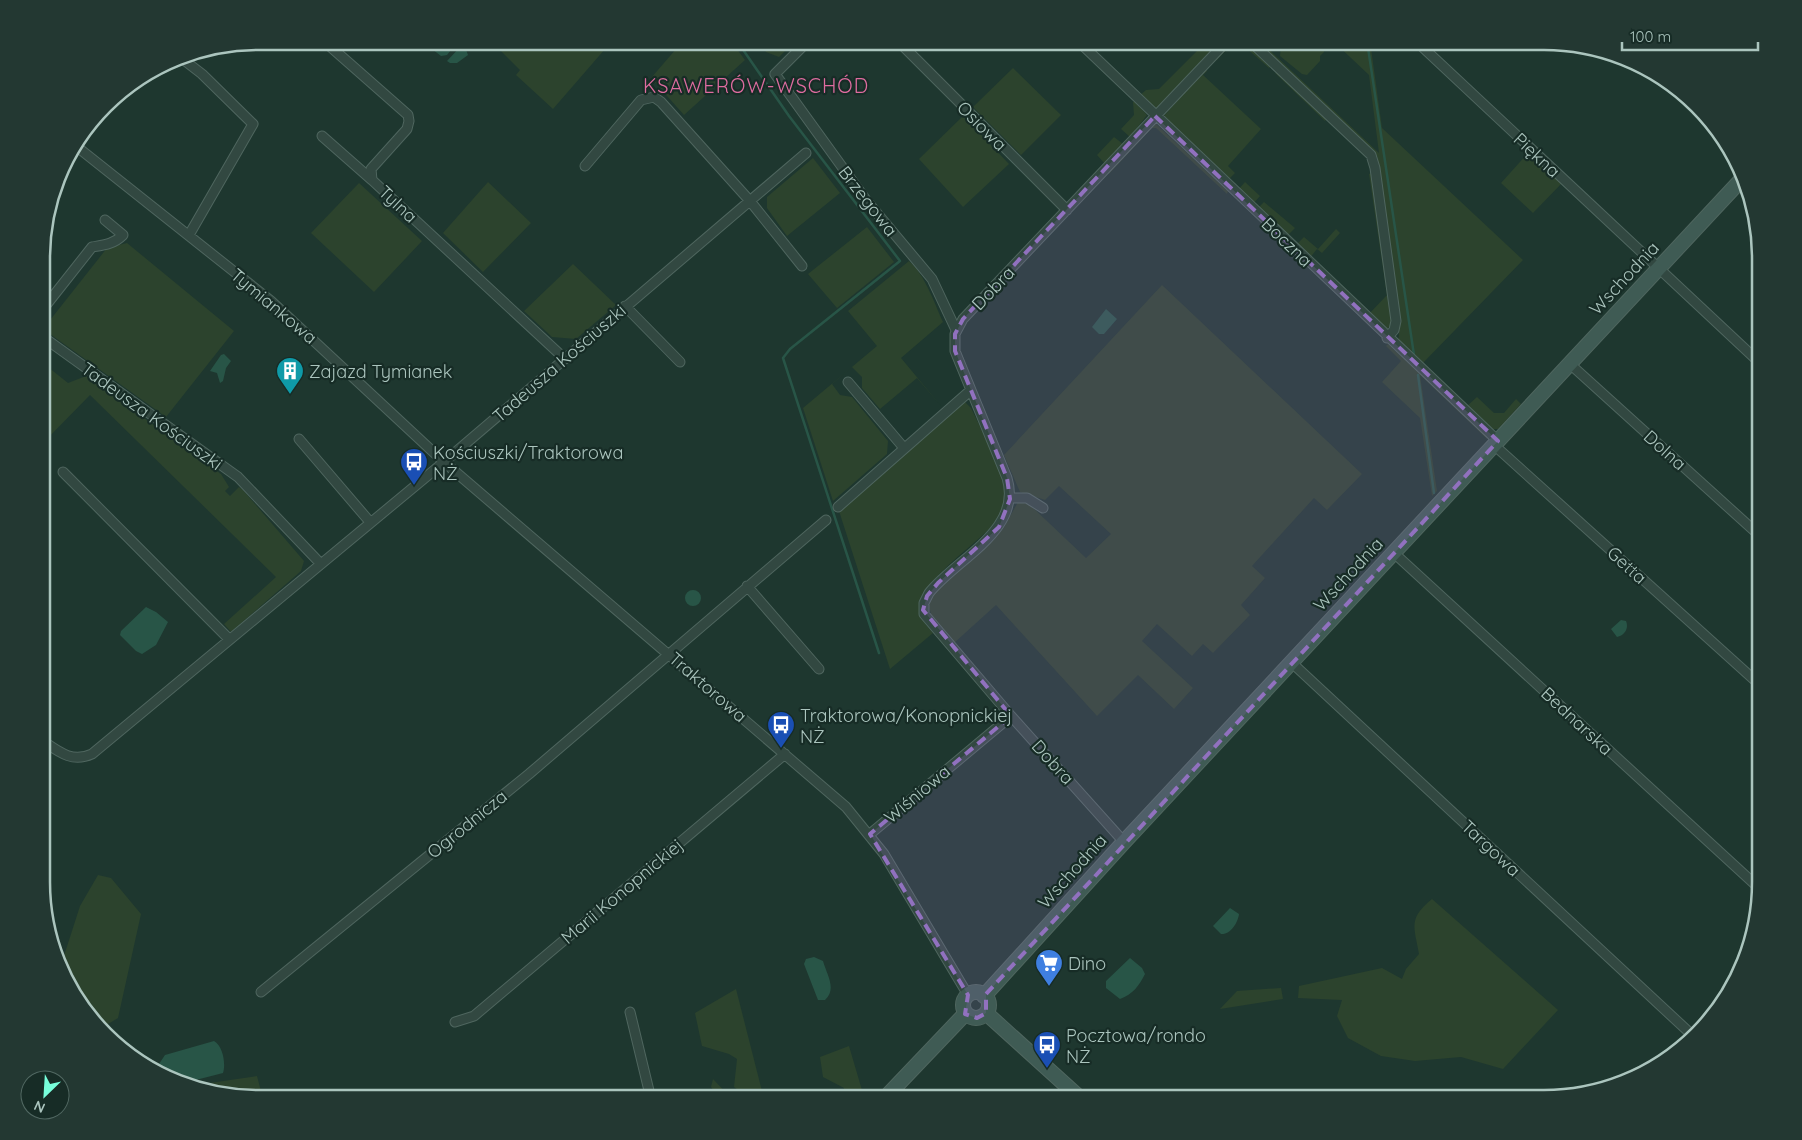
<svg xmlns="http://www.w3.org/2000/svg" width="1802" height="1140" font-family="Quicksand,sans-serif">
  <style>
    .green { fill: #2c432d }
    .water { fill: #285547 }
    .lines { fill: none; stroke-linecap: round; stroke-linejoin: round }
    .stream { stroke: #285547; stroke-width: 2.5 }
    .street-casing { stroke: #4f665f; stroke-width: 11 }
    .secondary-casing { stroke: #4f665f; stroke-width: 16 }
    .street { stroke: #324841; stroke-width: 9 }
    .secondary { stroke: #3f5b54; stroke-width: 14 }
    .marked { fill: #9171bf; fill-opacity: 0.2; stroke: #9171bf; stroke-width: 4; stroke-dasharray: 10 6; stroke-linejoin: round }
    .labels { text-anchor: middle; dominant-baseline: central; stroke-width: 4.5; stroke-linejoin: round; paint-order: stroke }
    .street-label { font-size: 18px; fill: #abc5be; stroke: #172c26 }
    .poi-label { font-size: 18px; fill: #abc5be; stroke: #172c26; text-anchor: start }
    .quarter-label { font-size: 20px; letter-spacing: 1px; fill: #df6ca0; stroke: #172c26 }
    .rim { fill: none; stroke: #abc5be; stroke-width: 2.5 }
  </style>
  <rect width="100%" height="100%" fill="#1e372f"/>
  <path class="green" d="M498,41h114l-59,68 -37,-34 4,-5 -25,-25z
    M683,41h48l14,19 -61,55 -33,-37z
    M759,41h36l-16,16 -13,-5z
    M1207,41h16l-66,68 -18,-13 7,-6 13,-1z
    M1233,41h12l26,25 -2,2 -25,-22h-14l-13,14 -2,-1z
    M1255,41h5l119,112 -10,-78 -36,-34h37l12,87 141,132 -101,104 -24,-20 2,-24 -23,-164z
    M1284,41h39l1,11 -4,4v5l-13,14 -5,-1 -22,-18 1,-10z
    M1013,68l48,47 -40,40 -48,-48z
    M1205,69l2,2 -4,4 58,54 -33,37 7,7 -8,8 -64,-64z
    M1278,72l49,46 -2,3 -50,-48z
    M1133,102h2l12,13 -17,22 -9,-8 13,-14z
    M963,116l46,48 -46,43 -44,-48z
    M1155,123l73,68 -1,3 -71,-66h-4l-43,46 -2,-2z
    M1114,137l9,7 -18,20 -8,-9z
    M1529,152l33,31 -29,30 -32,-30z
    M813,158l27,35 -53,43 -20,-28v-11z
    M1372,173l20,148 -2,5 -3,3 -19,-14 19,-20 -18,-121z
    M488,182l43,41 -48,49 -40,-39z
    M1245,182l15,14 -8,9 -15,-14z
    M359,183l63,58 -48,51 -63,-59z
    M1264,202l31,26 -9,9 -29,-28z
    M867,227l27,35 -57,46 -29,-34z
    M1336,229l4,4 -18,20 -5,-4 -8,10 -14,-13 9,-9 14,12z
    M127,243l107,88 -68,86 -123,-88 64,-81z
    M909,261c16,14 25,41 34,61l-42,36 40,48 -24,-28 -37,31 -18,-21v-11l-10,-10 -20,17 8,11 12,2 36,44 -1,13 -54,47 -30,-93 74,-62 -29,-35z
    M573,264l43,41 -40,34 -24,-2 -28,-26z
    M1162,285l200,189 -35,36 -13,-12 -62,68 13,12 -24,27 9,10 -37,38 -10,-9 -11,12 -35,-32 -15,17 51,47 -19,21 -36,-34 -41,41 -101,-111 -43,39 -21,-26 -3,-12 2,-8 5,-7 67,-62 15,-27 11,2 57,54 25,-24 -52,-48 -14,14 -25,-8 -16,-37z
    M1388,344l99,91v4l-67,-64 17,116 -5,5 -12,-78 -38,-36 19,-21 -15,-15z
    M43,363l25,20 18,-7 135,98 8,13 -4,4 5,5 9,-9 4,3 61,71 -3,10 -70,61 -7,-8 52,-47 -186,-182 -47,48z
    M1477,397l17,16h10l12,-14 5,5 -23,25h-5l-26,-23z
    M965,402l6,6c10,22 37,67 36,91 -1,9 -9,20 -15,27 -18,20 -74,57 -72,84 1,9 7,16 13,23l-43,36 -51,-158z
    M98,875l13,3 30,36 -23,104 -15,9 -25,-25 -16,-40 18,-56z
    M1432,899l126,111 -55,59 -42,-12 -46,4 -34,-5 -33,-18 -11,-22 5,-16 -44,-2 1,-12 83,-18 20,11 4,-10 13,-15c-5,-28 -11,-35 13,-55z
    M1281,988l2,11 -63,10 17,-18z
    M736,989l28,110h-14l-16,-12 3,-28 -8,-5 -27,-8 -7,-33z
    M849,1046l15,51 -2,2h-18v-11l-21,-11 -3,-20z
    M257,1076l6,23 -61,-8 -13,-5z
    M713,1079l19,20h-12l-9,-12z"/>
  <path class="water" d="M437,41h21l-11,14 -6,1 -9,-7z
    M461,46l4,1 3,8 -11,8h-7l-3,-2z
    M1106,309l11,10 -13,15h-5l-7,-7z
    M224,354l7,7 -5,7 -3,13 -3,2 -3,-10 -7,-2 11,-16z
    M685 598a8 8 0 1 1 16 0a8 8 0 1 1-16 0Z
    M146,607l10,5 12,10 -12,23 -14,9 -6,-3 -16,-16 1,-4z
    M1621,620l5,1c3,7 -1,14 -9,16l-6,-8z
    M1230,908l9,6c-1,9 -9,21 -18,20l-8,-8z
    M814,957l9,4c4,14 14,28 2,39h-7l-14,-36 2,-5z
    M1130,958l12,10 3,6c-6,12 -12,20 -25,25l-14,-11v-7z
    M214,1041c9,5 12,23 9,32l-39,10 -29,-13 10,-15z"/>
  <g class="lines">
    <path class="stream" d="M737,41l52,75 111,145 -110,88 -7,9 96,295
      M1367,41l47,314
      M1418,375l16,118"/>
    <defs>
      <path id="street" d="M324,41l84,74 1,6 -2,8 -36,40 1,11 193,179
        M808,41l-33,33 91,126 66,79 24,51
        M898,41l169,169
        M1078,41l420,400
        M1250,41l121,114 4,13 21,153 -2,9 -7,8
        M1416,41l344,322
        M180,57l22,17 51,50 -64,111
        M322,136l50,44
        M76,146l195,155 173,161 402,345 38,47 84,141
        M585,166l56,-66 13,-3 7,5 89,99 52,65
        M625,306l55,56
        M43,309l49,-62c12,-2 22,-3 31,-12l-18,-15
        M43,337l195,140 82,86
        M1570,364l190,172
        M848,382l56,66
        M299,439l71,83
        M1494,445l266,240
        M63,472l166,167
        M1010,498h17l16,10
        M838,507l133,-117
        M1394,553l366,336
        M747,586l72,83
        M1291,662l400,372
        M43,741c16,11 29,22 49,13l352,-292 362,-309
        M870,834l141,-118
        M1124,842l-113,-126 -87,-102v-11l5,-10c28,-35 94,-63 78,-115l-52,-127v-17l8,-15 264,-278
        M261,992l268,-218 297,-254
        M630,1012l21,87
        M455,1022l19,-6 311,-262"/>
      <path id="secondary" d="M963 1005a13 13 0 1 1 26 0a13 13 0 1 1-26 0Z
        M984,996l140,-154 617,-662
        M986,1013l94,85
        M884,1099l81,-85"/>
    </defs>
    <use href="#street" class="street-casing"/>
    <use href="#secondary" class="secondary-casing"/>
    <use href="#street" class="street"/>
    <use href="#secondary" class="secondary"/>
  </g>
  <path class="marked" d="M1155,116l343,325 -512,553v19l-9,5 -12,-4 3,-19 -98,-161 141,-118 -88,-106 4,-14 11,-13 61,-56 11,-28 -3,-21 -52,-127v-17l8,-15z"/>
  <defs>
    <symbol id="building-pin" viewBox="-11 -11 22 30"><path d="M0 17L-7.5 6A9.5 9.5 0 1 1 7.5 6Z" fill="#0f9aa8" stroke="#172c26"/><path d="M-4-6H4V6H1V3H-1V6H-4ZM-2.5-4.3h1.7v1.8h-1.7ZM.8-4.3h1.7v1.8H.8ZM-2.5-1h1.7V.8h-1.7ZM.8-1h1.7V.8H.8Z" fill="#fff"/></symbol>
    <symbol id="bus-pin" viewBox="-11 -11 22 30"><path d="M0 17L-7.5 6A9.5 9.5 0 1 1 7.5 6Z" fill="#1a4fb4" stroke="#172c26"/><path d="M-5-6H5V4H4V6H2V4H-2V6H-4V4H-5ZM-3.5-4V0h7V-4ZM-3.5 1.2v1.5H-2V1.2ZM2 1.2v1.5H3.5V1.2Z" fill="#fff"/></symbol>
    <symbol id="supermarket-pin" viewBox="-11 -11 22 30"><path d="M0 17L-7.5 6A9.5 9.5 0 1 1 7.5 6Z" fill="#3f7fe0" stroke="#172c26"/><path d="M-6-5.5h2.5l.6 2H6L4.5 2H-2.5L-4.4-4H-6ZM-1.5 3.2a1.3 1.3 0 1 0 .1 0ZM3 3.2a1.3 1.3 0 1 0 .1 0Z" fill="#fff"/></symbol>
  </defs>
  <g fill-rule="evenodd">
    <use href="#building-pin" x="274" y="355" width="32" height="43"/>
    <use href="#bus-pin" x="398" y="446" width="32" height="43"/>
    <use href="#bus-pin" x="765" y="709" width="32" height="43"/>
    <use href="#supermarket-pin" x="1033" y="947" width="32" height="43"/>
    <use href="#bus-pin" x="1031" y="1029" width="32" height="43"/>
  </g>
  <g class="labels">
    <g class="street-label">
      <text transform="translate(982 126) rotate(45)">Osiowa</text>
      <text transform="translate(1537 155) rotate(43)">Piękna</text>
      <text transform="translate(868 201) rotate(52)">Brzegowa</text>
      <text transform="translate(398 204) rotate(43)">Tylna</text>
      <text transform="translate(1287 242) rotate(44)">Boczna</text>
      <text transform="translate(1624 278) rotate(-47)">Wschodnia</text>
      <text transform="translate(993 288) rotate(-46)">Dobra</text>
      <text transform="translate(274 306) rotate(40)">Tymiankowa</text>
      <text transform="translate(559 363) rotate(-41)">Tadeusza Kościuszki</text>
      <text transform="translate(152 416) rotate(36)">Tadeusza Kościuszki</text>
      <text transform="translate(1665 450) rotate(42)">Dolna</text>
      <text transform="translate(1627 565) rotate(42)">Getta</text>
      <text transform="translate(1348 574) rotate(-47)">Wschodnia</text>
      <text transform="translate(708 687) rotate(41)">Traktorowa</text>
      <text transform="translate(1577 721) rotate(43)">Bednarska</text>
      <text transform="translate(1053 762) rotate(48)">Dobra</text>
      <text transform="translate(917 794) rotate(-40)">Wiśniowa</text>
      <text transform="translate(467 824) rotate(-39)">Ogrodnicza</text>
      <text transform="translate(1491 848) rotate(43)">Targowa</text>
      <text transform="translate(1072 871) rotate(-48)">Wschodnia</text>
      <text transform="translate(622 891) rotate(-40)">Marii Konopnickiej</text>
    </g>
    <g class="poi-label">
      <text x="309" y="371">Zajazd Tymianek</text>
      <text x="433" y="452">Kościuszki/Traktorowa<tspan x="433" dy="21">NŻ</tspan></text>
      <text x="800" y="715">Traktorowa/Konopnickiej<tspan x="800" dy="21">NŻ</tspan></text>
      <text x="1068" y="963">Dino</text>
      <text x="1066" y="1035">Pocztowa/rondo<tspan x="1066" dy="21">NŻ</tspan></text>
    </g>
    <g class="quarter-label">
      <text x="756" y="85">KSAWERÓW-WSCHÓD</text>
    </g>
  </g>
  <path d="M0 0H1802V1140H0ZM258 50H1544A208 208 0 0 1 1752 258V882A208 208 0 0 1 1544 1090H258A208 208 0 0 1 50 882V258A208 208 0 0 1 258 50Z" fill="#233832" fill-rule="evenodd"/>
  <path class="rim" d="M258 50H1544A208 208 0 0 1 1752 258V882A208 208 0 0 1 1544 1090H258A208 208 0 0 1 50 882V258A208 208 0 0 1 258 50Z"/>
  <g transform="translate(45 1095) rotate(205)"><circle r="24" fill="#172c26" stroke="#526963"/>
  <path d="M0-4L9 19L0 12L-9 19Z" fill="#77feda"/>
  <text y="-8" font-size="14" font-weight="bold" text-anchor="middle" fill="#abc5be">N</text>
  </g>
  <path d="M1622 42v8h136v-8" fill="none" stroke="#abc5be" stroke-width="2.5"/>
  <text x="1630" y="42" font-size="15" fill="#abc5be" stroke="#172c26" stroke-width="4" paint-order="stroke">100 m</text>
</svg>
